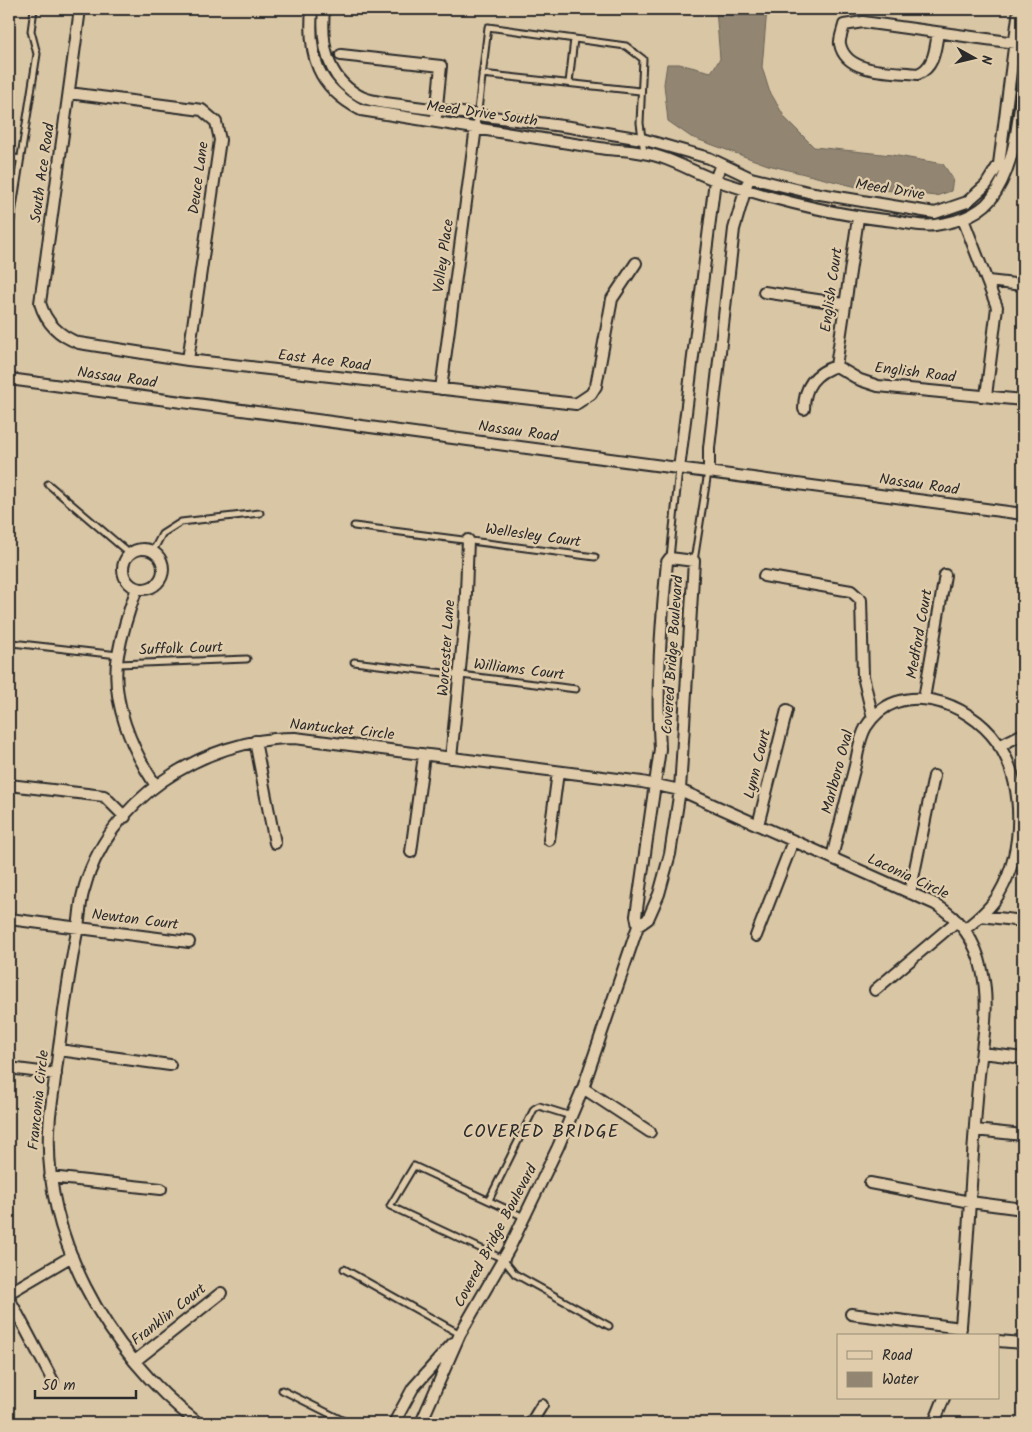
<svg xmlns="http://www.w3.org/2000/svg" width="1032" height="1432" font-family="Kalam,sans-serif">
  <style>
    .water { fill: #928673; stroke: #696256 }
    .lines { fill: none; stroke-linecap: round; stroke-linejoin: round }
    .service-casing { stroke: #2b2b2b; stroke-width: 9 }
    .minor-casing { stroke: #2b2b2b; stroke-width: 14 }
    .service { stroke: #e0ccaa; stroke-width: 5 }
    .minor { stroke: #e0ccaa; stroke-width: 10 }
    .labels { text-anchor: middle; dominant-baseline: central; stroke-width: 4.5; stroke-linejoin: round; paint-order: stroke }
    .street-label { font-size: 15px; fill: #2b2b2b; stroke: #e0ccaa }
    .quarter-label { font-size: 18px; letter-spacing: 1px; fill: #2b2b2b; stroke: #e0ccaa }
  </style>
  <rect width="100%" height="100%" fill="#d9c6a5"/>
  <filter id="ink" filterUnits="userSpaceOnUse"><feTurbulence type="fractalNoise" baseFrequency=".02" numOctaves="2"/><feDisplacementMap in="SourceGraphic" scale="10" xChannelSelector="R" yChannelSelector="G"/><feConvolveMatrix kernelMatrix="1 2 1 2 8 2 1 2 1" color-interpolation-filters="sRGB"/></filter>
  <g filter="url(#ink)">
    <path class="water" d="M716,9h51l-5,58 7,23 16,28 29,29 78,8 51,9 10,15 -2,12 -15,5 -79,-9 -89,-22 -77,-28 -23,-16 -4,-37 3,-20h12l32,8 9,-13z"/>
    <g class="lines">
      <defs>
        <path id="service" d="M482,74l158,17
          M569,83l5,-44
          M476,127l12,-100 138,19 17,13 -3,64 4,30
          M9,157l11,2
          M9,233l28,-179 -6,-23 3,-22
          M48,484l82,70
          M354,526l241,31
          M153,551l9,-17 19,-12 79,-9
          M670,558l9,-89
          M694,561l14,-89
          M12,643l106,12
          M354,662l222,27
          M118,664l129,-5
          M489,1200l45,-91 5,-3 32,10
          M524,1217l-110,-51 -24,40 113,53 12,15 94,52
          M344,1269l116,65
          M282,1390l66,33"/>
        <path id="minor" d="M80,9l-40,294c6,20 19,33 39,40l109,17 388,44 15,-10 5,-8 16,-87 24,-36
          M312,9c-4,47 5,78 49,101l245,39c12,1 25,1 37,4 27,4 49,19 75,28 57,19 116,34 176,40 13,2 28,6 41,4 23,-3 49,-12 61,-33 20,-33 22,-72 27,-109
          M324,9c-3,34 2,68 34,86 7,5 18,6 27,8l185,24 72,12 67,19 42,20 57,14 127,21 32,-11 19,-17 13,-21 20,-155
          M938,33c-3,15 -3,34 -20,41 -24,-3 -72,1 -78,-30 -1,-5 3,-14 4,-19l19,-3 160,22
          M341,55l100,11 -5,50
          M69,93l133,17 14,12 4,18 -32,220
          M963,219l34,88 -11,89
          M988,281l35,4
          M764,292l80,12
          M836,366l22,-148
          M9,379l1014,135
          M441,389l35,-262
          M804,409c0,-22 10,-36 32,-43l24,14 18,6 145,14
          M679,469l36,-289 6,-16
          M709,472v-24l25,-219 13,-45
          M123 569a20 20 0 1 1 40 0a20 20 0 1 1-40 0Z
          M764,576l87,15 10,9 2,76 10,42
          M137,588c-8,22 -15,44 -19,67 -8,45 14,95 38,131
          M924,699l21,-124
          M255,741l20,102
          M999,746l24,-12
          M451,758l14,-139 3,-79
          M9,785l95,11 21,21
          M758,825l29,-115
          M549,840l9,-68
          M411,852l13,-97
          M832,858c7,-31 15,-61 23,-92 3,-13 4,-27 11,-39 32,-51 103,-25 131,15 29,42 27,109 2,152 -8,14 -21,25 -34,35
          M910,893l24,-117
          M981,916l42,5
          M9,919l180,23
          M756,936l37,-95
          M875,990l82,-69
          M59,1050l111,15
          M982,1053l41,5
          M9,1068l47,6
          M583,1088l67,44
          M975,1130l48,5
          M50,1177l111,12
          M870,1183l100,19 53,7
          M9,1293l63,-37
          M9,1298l44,83
          M851,1314l110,14
          M998,1341l25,2
          M135,1361l86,-68
          M198,1423c-92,-71 -159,-190 -148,-308 9,-63 15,-126 28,-188 2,-11 2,-23 5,-34 23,-93 120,-155 212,-155l347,44 38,8 255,114c25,15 41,37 47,66 9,39 -1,77 -4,116 -7,83 -10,167 -18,250
          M394,1423l19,-35 40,-45
          M421,1423l39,-89 49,-85 49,-102 25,-59 55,-162 -2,-10 24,-167c-4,-62 1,-124 7,-187l3,-4 24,3 -14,229 -10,64 -11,40 -11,25 -10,7
          M531,1423l11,-18
          M934,1423l10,-25"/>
      </defs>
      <use href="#service" class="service-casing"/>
      <use href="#minor" class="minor-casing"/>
      <use href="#service" class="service"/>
      <use href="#minor" class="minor"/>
    </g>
  </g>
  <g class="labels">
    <g class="street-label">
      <text transform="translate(482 114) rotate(8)">Meed Drive South</text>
      <text transform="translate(43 173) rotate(-82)">South Ace Road</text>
      <text transform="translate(199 178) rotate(-82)">Deuce Lane</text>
      <text transform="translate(890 190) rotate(9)">Meed Drive</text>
      <text transform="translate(444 256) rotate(-82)">Volley Place</text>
      <text transform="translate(832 290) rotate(-82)">English Court</text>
      <text transform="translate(324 361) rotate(7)">East Ace Road</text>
      <text transform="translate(915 373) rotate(7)">English Road</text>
      <text transform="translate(117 378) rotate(8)">Nassau Road</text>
      <text transform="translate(518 432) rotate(8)">Nassau Road</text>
      <text transform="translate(919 485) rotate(8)">Nassau Road</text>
      <text transform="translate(533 536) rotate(8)">Wellesley Court</text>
      <text transform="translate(920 634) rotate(-80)">Medford Court</text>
      <text transform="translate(447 648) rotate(-86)">Worcester Lane</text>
      <text transform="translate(181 649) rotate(-2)">Suffolk Court</text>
      <text transform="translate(673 655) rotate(-86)">Covered Bridge Boulevard</text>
      <text transform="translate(519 670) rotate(7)">Williams Court</text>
      <text transform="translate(342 730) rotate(6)">Nantucket Circle</text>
      <text transform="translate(758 764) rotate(-76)">Lynn Court</text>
      <text transform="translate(838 772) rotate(-75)">Marlboro Oval</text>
      <text transform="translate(908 877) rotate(25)">Laconia Circle</text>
      <text transform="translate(135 920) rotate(7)">Newton Court</text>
      <text transform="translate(39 1100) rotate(-84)">Franconia Circle</text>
      <text transform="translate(496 1236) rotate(-62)">Covered Bridge Boulevard</text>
      <text transform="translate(169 1315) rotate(-38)">Franklin Court</text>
    </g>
    <g class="quarter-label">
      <text x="541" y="1132">COVERED BRIDGE</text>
    </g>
  </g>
  <rect width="1032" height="1432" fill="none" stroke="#e0ccaa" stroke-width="30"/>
  <rect x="15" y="15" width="1002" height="1402" fill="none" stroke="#2b2b2b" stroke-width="2" filter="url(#ink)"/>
  <rect x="837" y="1334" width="162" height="65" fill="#e0ccaa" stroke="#988c77"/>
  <rect x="847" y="1351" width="25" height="8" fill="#e0ccaa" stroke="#988c77"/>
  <text x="882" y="1360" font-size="15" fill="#2b2b2b">Road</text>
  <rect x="847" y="1372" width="25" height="15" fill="#928673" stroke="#988c77"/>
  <text x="882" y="1384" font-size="15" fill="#2b2b2b">Water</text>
  <g transform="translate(974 58) rotate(98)" stroke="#e0ccaa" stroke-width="4" paint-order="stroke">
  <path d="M0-4L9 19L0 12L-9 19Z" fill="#2b2b2b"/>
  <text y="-8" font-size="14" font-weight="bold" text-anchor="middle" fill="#2b2b2b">N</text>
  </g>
  <path d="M35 1390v8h101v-8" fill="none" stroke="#2b2b2b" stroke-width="2.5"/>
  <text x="42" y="1390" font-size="15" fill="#2b2b2b" stroke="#e0ccaa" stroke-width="4" paint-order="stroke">50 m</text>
</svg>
